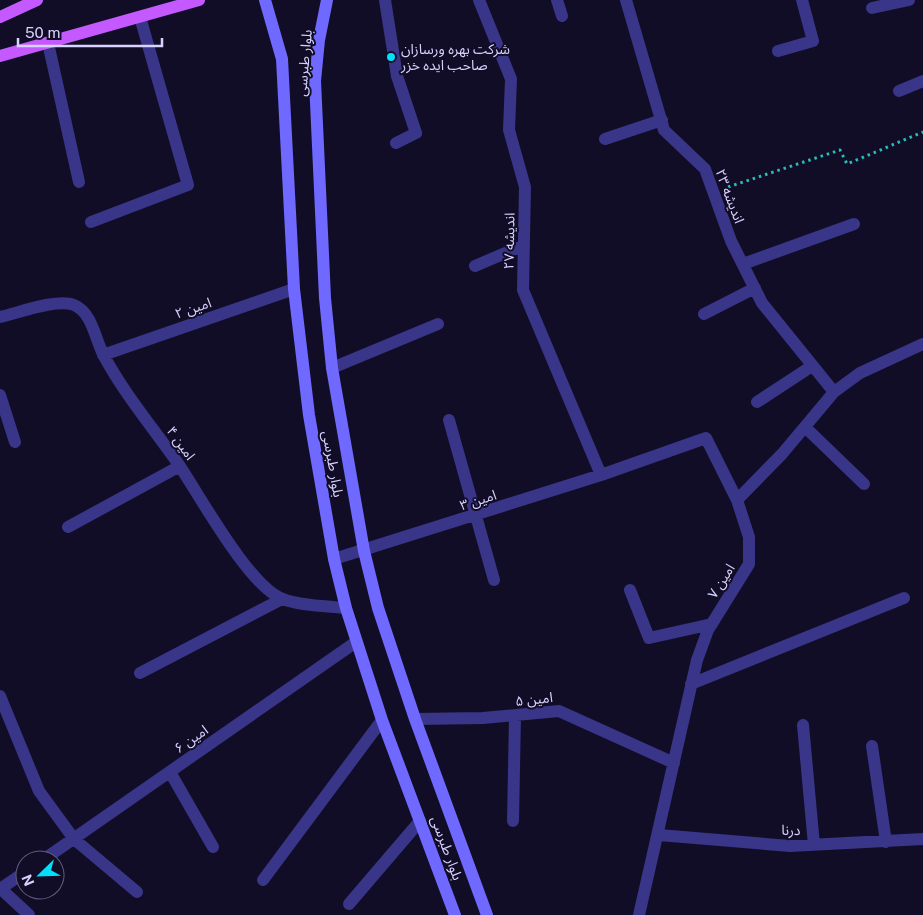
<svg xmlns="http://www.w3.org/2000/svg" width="923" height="915" font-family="'Public Sans','Noto Sans Arabic',sans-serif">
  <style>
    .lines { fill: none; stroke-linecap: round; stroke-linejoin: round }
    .path { stroke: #27beb7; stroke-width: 3; stroke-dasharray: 2.5 4; stroke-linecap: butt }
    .street { stroke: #393588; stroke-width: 12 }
    .secondary { stroke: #6f69ff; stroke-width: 12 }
    .primary { stroke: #c359ff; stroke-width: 12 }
    .poi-dot { fill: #00e0fd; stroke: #120d26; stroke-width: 2 }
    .labels { text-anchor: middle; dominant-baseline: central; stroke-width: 4; stroke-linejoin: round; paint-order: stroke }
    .poi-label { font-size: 14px; fill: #d8d2ff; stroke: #120d26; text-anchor: start }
    .street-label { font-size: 14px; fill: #d8d2ff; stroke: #120d26 }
  </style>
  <rect width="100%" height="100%" fill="#120d26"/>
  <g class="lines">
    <path class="path" d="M728,187l112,-37 7,14 76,-32"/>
    <path class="street" d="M385,0l12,76 19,57 -20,10
      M479,0l32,79 -2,51 16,57 -2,103 78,185
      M557,0l5,16
      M626,0l38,130 41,39 26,72 31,62 72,89
      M872,8l37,-8
      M48,43l31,139
      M778,51l35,-10 -11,-41
      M899,91l24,-10
      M605,139l57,-19
      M91,222l97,-37 -48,-168
      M743,264l111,-40
      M475,266l49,-21
      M704,314l51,-26
      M0,317c18,-4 57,-19 74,-12 19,8 21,35 30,51 21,39 50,73 75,109 21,31 71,123 104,134 17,7 45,7 63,9
      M103,355l191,-66
      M332,368l106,-44
      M0,395l15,47
      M757,402l55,-36
      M449,420l45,160
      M805,427l59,57
      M68,527l112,-61
      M334,559l267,-84 105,-37 31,62
      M630,590l19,48 63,-14
      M140,673l142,-74
      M691,684l213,-86
      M0,696l39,95 35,48 63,53
      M415,719l68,-1 76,-7 115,52
      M803,725l11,120
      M872,746l14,96
      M170,772l43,75
      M513,821l2,-105
      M659,835l131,11 133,-7
      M43,860l313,-218
      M263,880l119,-160
      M0,889l25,-17
      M1,889l28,26
      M349,904l71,-83
      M639,915l58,-255 11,-30 41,-66v-27l-12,-37 45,-46 52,-62 26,-19 63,-29"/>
    <path class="secondary" d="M265,0l17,59 12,230 15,126 25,144 12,49 36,112 73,195
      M327,0l-8,40 -4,41 10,217 7,70 32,183 14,57 37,111 72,196"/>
    <path class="primary" d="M0,17l37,-17
      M0,56l199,-56"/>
  </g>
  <circle class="poi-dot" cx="391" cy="57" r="5"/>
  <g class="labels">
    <g class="poi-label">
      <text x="401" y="49">شرکت بهره ورسازان<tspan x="401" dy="16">صاحب ایده خزر</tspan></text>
    </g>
    <g class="street-label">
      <text transform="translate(304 63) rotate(-85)">بلوار طبرسی</text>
      <text transform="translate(730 196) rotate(69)">اندیشه ۲۳</text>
      <text transform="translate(509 241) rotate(-89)">اندیشه ۲۷</text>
      <text transform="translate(193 308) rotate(-19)">امین ۲</text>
      <text transform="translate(181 443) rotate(54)">امین ۴</text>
      <text transform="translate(333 464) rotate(80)">بلوار طبرسی</text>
      <text transform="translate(478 500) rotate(-18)">امین ۳</text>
      <text transform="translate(721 581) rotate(-58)">امین ۷</text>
      <text transform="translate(534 699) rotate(-6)">امین ۵</text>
      <text transform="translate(191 739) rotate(-35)">امین ۶</text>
      <text transform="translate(791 830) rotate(1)">درنا</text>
      <text transform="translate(447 848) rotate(70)">بلوار طبرسی</text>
    </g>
  </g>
  <g transform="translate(40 875) rotate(247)"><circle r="24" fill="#120d26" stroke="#615c7d"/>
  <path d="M0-4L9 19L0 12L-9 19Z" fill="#00e0fd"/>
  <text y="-8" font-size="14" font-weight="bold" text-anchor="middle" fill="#d8d2ff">N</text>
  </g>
  <path d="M18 38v8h144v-8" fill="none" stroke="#d8d2ff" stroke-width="2.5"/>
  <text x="25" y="38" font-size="15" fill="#d8d2ff" stroke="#120d26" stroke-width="4" paint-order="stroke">50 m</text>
</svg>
